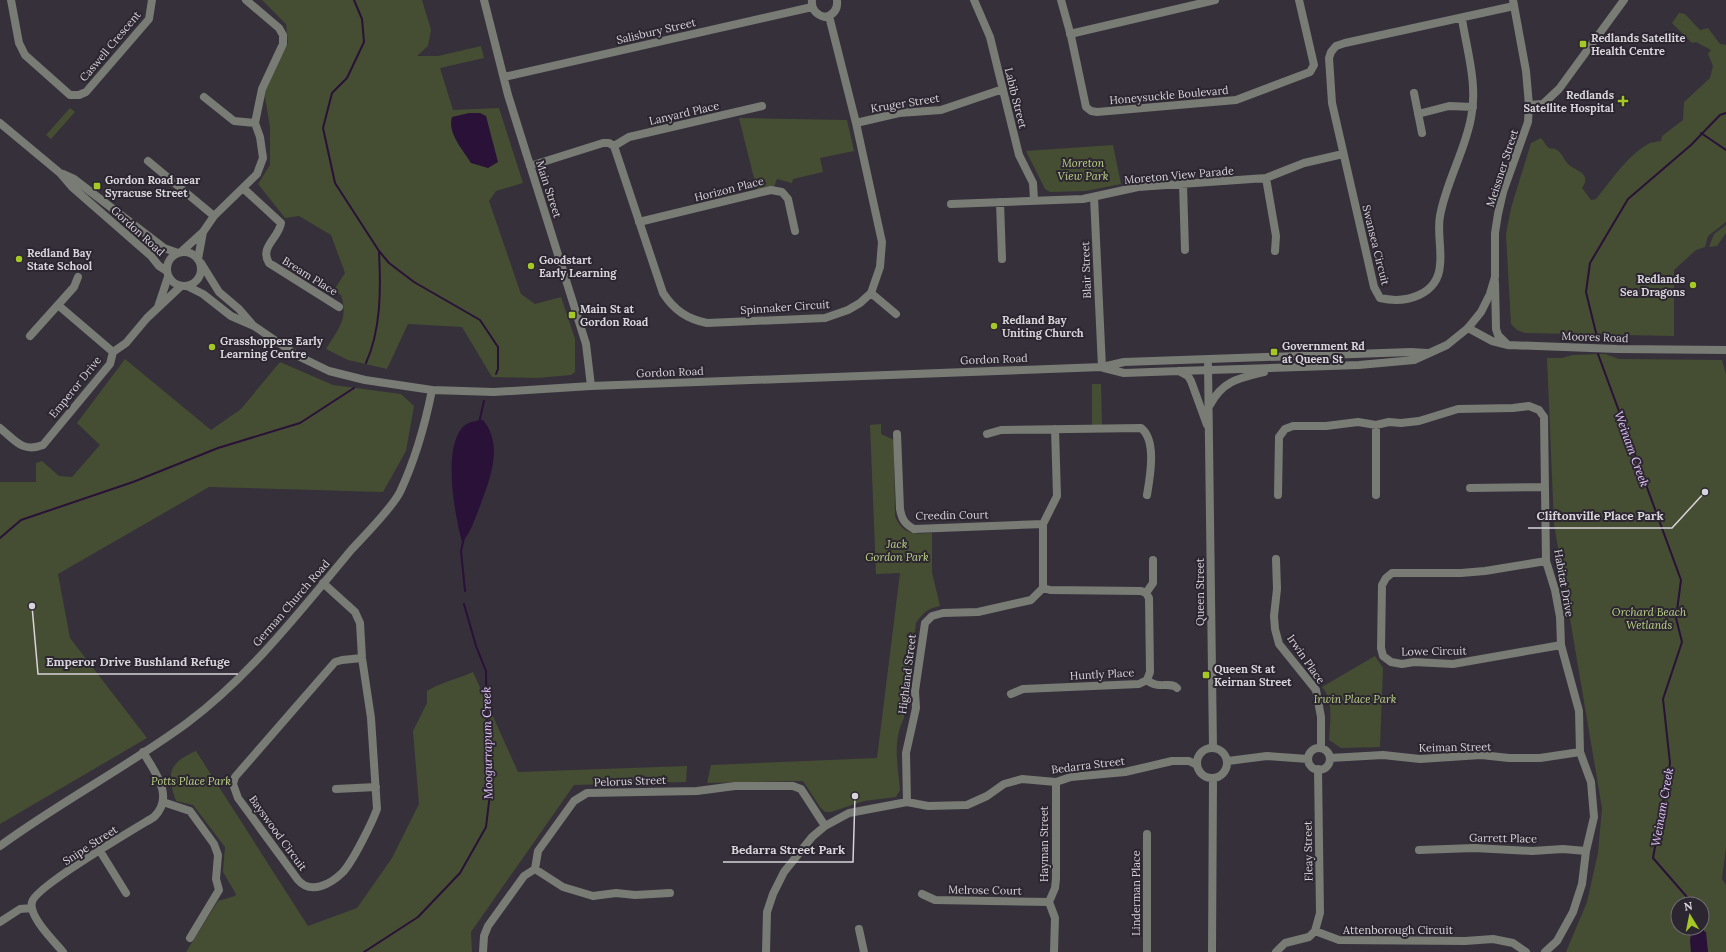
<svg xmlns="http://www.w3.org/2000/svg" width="1726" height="952" font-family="Lora,serif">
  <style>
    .green { fill: #454e32; fill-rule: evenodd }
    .water { fill: #291138 }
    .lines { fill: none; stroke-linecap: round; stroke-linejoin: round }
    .stream { stroke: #291138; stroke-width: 2 }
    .minor { stroke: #797b75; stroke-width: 8 }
    .tertiary { stroke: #797b75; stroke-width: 8 }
    .poi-dot { fill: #a4c824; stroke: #2c2630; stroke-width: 1.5 }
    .labels { text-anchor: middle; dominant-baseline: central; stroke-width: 4; stroke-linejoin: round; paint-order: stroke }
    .street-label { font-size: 11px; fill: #d8d4db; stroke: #2c2630 }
    .poi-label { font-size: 11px; font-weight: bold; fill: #d8d4db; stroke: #2c2630; text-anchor: start }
    .park-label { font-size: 11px; font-style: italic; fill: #bcd385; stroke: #2c2630 }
    .water-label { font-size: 12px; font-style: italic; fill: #e3c3fc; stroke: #2c2630 }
    .leader { fill: none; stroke: #d8d4db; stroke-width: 1.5 }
    .callout-dot { fill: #d8d4db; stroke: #2c2630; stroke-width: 1.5 }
    .callout-label { font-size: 12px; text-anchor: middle; font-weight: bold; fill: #d8d4db; stroke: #2c2630; stroke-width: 4; stroke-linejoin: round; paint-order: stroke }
  </style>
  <rect width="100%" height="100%" fill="#36303b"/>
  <path class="green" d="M262,0h160l9,30 -3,16 -11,10h21l43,-10 3,12 -44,10 13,42 46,-2 24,75 -27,8 -7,10 32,93 14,10 26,-7 14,42v33l-4,3 -34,3 -45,-1 -30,-50 -54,-3 -21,45 -39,-9 -22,-11c12,-20 23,-30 15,-54l-7,-5 11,-17 -14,-38 -32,-19 -14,2 -27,-34 12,-19v-38l-6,-36 24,-48 -2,-19z
    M1679,13l6,1 15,16 8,-2 12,16 6,1v177l-18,14 -3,11 -9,3 -22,20v66l-149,-3 -8,-3 -6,-6 -5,-90 5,-26 20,-65 10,-5c3,3 5,8 8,10 2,1 4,0 6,1 7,3 8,9 12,14 7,8 26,9 15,25l9,12 5,-1c15,-18 31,-43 52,-55 3,-2 9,-2 13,-3l1,-5 21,-16 1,-18 26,-24 3,-12 -5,-12 3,-4 -15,-8 -4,1 -20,-20z
    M70,108l5,4 -24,27 -5,-4z
    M739,118l108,2 7,31 -34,7 3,14 -30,7 -1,4 -15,-4 -3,8 -17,3z
    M1113,145l8,39 -35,7 -36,1 -5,-3 -19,-38z
    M1726,225v8l-9,13 -8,1 5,-13z
    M1605,354l14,5 103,1 4,14v473l-4,32 4,6v67h-160l21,-50 11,-49 4,-45 -48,-284 -7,-166h15l10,-3zM1678,904h24v24h-24z
    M125,359l86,71 30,-21 39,-47 53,23 68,9 13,12 -8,45 -23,41 -174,-5 -151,87 12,64 77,100 -147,86v-342h36v-19l6,-2 17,15 13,1 28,-32 -23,-22z
    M1092,384h9l1,41h-10z
    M881,424v10l13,6 1,76c8,19 18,18 37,17v39l8,34c-11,2 -18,7 -24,17l-12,95c-12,24 -6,47 -4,72l-4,7 -32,4 -33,11h-6l-5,-5 -17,-26 -96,2 4,-18 166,-7 23,-185 -24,1 -6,-149z
    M1375,656l8,12 -3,79 -39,1 -12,-8c1,-17 5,-39 -7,-53z
    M473,672l45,100 169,-6 -1,16 -112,3 -103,147 1,20h-286l32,-51 17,-5 1,-2 -13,-22 2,-25 -32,-42 -17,-4c-10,-28 -7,-38 20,-50l112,175 49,-18 35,-50 27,-54 -6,-73 14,-28v-12c14,-9 31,-12 46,-19z"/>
  <path class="water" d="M469,113h11l6,3 12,46 -10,6 -17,-5c-8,-13 -24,-30 -19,-46z
    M483,420c21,25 7,59 -3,86 -5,12 -9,27 -18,36 -7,-27 -19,-88 -1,-113 5,-7 14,-8 22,-9z
    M1699,929l7,3 2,20h-17l-1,-11 1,-8z"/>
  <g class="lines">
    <path class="stream" d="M354,0l8,19 2,23 -17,36 -15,15 -9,35 12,55 44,68 10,12 25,19 66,38 18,27v22l-2,5
      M1701,133l25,17
      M1597,337l-11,-45 4,-29 38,-64 63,-54 29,-30 6,-2
      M1598,354l83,226 -5,38 6,24 -19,57 7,64 -17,95 40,46
      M366,363c15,-33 15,-74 13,-111
      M479,423l5,-22
      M0,538l21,-18 112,-38 85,-34 82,-25 54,-35
      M464,538l-3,13 4,40
      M1702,916l1,15
      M364,952l54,-35 42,-44 26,-46 5,-42 -4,-45 -1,-69 -10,-25 -12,-42"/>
    <path class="minor" d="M11,0l8,43 6,12 45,40h9l7,-3 63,-73 3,-19
      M484,0l24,95 78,249 5,42
      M812,0c-1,9 4,15 13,17 9,-2 13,-8 12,-17
      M974,0l16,37 29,118 14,28 1,17
      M1061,0l10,36 15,71 5,4 6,1 139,-12 74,-28 4,-7 -15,-65
      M1462,19c5,32 16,66 9,99 -6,33 -25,64 -31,98 -3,16 2,33 0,49 -2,30 -34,39 -60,33l-6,-11 -42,-184 -3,-45 2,-6 5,-6 9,-3 169,-37
      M1070,34l145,-34
      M504,77l308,-70
      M1414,93l8,40
      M204,97l30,24 21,2
      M1529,105l14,-1 16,-15 65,-89
      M1418,114l31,-8 24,1
      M856,123l43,-10 42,-3 62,-21
      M614,146l15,-9 133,-31
      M148,161l66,55
      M530,166l73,-23h6l5,3 49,147c11,17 24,26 44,30l118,-5 23,-8 12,-7 11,-10 9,-26 2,-25 -26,-119 -27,-107
      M1266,178l10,58 -1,15
      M1183,184l2,66
      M243,188l38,35c-2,15 -22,24 -12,40l70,44
      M1094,197l8,170
      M1000,202l2,57
      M951,204l132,-5 55,-12 128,-9 38,-15 39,-9
      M639,222l132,-32 11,2 6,7 7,32
      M181,252l22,-20
      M198,259l5,-27 11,-16 43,-42 6,-16 -3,-21 -5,-14 7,-34 21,-45v-9l-4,-7 -33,-28
      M1495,282l1,47 2,6 10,10
      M871,293l25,21
      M58,305l55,47
      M158,307l10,-30
      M1468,328l24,13 16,4 109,4 109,1
      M30,336l44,-49 4,-10
      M1376,425v70
      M0,428c15,12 22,25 43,17l67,-81 3,-12 13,-9 21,-25 34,-32
      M897,434l3,75c2,11 5,15 14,20l129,-5
      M987,434l14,-4 140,-2c16,12 9,49 6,67
      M1470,488l75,-1
      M1278,495l1,-58 6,-8 8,-3h33l32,-4 18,3 13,-3 12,1 18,-2 39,-12 55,-1 16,-2 10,4 5,7 2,144 9,29 5,27 1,28 18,66 1,41 11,30 3,35 -8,34 -4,33 -9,28 -16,29 -12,11
      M1276,559l1,30 -3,27 1,13 4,15 37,46 5,27v31
      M1546,561l-61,10 -24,2h-69l-6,5 -4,7 -1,63 2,8 8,6 11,2 12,-2 39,2 108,-19
      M323,583l32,29 5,11 2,35 9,60 6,91c-5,14 -24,52 -34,63 -12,12 -32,23 -45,8l-60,-82 -5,-14 2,-7 100,-115 7,-2 20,-2
      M1146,593l7,-10v-23
      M1147,680c11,10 23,1 30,8
      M1011,694l12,-5 116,-5 8,-4 3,-8 -1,-74 -3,-5 -5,-2 -91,-1 -7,-2
      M1308 759a11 11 0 1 1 22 0a11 11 0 1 1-22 0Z
      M1330,758l53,-3 37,4 61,-4 28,3h31l40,-6
      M1228,761l39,-5 41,3
      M336,789l40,-2
      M163,802l27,9 24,33 4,11 -2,24 3,11 -29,48
      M907,802l-1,-49 10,-45 -1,-17 10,-68 7,-7 11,-3 35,-1 53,-12 12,-12v-64l14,-28 -2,-67
      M1419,850l55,-2 58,3 31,-2 23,2
      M100,851l26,42
      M535,869l28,18 30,9 23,-3 19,2 35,-2
      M922,894l13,6 114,2
      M0,922l20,-13 12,-1
      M859,929l5,23
      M1315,931l5,-18 -2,-144
      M63,952c-9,-11 -35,-36 -31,-50 3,-15 104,-74 122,-85 21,-20 1,-45 -11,-65
      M483,952l1,-16 4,-10 36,-50 11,-7 3,-18 36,-50 13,-8 110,-2 38,-5h58l8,3 24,37
      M766,952l1,-40 6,-18 11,-22 28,-35 13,-11 24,-13 58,-11 21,4 39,-1 20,-9 17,-12 18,-5 34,3 15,-5 54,-5 47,-11h17l8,4
      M1054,952l1,-34 -6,-16 6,-14 1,-9v-97
      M1147,952v-118
      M1276,952l9,-9 24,-6 6,-6 24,9 126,1 28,-2 20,4 13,9"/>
    <path class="tertiary" d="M0,123l60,50 12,14 79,69 8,10 8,5
      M63,174l11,5 90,69 14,5
      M167 269a17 17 0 1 1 34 0a17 17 0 1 1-34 0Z
      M201,263l18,29 20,17 13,15
      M187,286l16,8 28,22 23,10 44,30 31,15 36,9 67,10 62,2 97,-6 511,-19 22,-5 287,-10 17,1
      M1208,365l5,383
      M1104,368l20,5 55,-2 180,-6 55,-5 33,-15 21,-17 13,-16 9,-18 5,-17v-44l3,-19 5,-22 25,-70 1,-17 -3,-34 -13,-71
      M1179,371l9,5 3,5 16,44
      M1210,405c12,-24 29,-27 54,-33
      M1197 763a15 15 0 1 1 30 0a15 15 0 1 1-30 0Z
      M0,846c60,-44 127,-79 187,-123 64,-48 114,-113 165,-174 13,-14 40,-41 48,-57 15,-32 25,-67 32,-102
      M1212,952l1,-173"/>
  </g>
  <g class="poi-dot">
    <rect x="1579" y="40" width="8" height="8" rx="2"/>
    <path d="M1621 95h4v4h4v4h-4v4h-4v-4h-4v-4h4z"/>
    <rect x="93" y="182" width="8" height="8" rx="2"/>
    <circle cx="19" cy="259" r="4"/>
    <circle cx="531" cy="266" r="4"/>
    <circle cx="1693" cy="285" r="4"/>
    <rect x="568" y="311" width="8" height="8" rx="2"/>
    <circle cx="994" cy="326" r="4"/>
    <circle cx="212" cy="347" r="4"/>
    <rect x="1270" y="348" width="8" height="8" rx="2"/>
    <rect x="1202" y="671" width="8" height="8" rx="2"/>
  </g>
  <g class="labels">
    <g class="street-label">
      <text transform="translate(656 31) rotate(-13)">Salisbury Street</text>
      <text transform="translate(110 46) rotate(-50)">Caswell Crescent</text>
      <text transform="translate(1169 95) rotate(-5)">Honeysuckle Boulevard</text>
      <text transform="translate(1016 98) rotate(76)">Labib Street</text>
      <text transform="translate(905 103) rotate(-9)">Kruger Street</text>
      <text transform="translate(684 113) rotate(-13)">Lanyard Place</text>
      <text transform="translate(1502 168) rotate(-72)">Meissner Street</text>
      <text transform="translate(1179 175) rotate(-5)">Moreton View Parade</text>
      <text transform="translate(549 189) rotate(72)">Main Street</text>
      <text transform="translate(729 189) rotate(-14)">Horizon Place</text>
      <text transform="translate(138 231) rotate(42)">Gordon Road</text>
      <text transform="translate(1376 245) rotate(76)">Swansea Circuit</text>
      <text transform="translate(1086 270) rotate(-92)">Blair Street</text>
      <text transform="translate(310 276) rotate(32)">Bream Place</text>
      <text transform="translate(785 307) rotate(-4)">Spinnaker Circuit</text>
      <text transform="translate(1595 337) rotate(2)">Moores Road</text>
      <text transform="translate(994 359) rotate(-2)">Gordon Road</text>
      <text transform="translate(670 372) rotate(-2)">Gordon Road</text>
      <text transform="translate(75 387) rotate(-51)">Emperor Drive</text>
      <text transform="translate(952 515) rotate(-1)">Creedin Court</text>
      <text transform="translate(1564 583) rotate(80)">Habitat Drive</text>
      <text transform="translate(1200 592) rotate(-90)">Queen Street</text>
      <text transform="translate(291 603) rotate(-49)">German Church Road</text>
      <text transform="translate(1434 651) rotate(-1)">Lowe Circuit</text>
      <text transform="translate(1306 659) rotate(55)">Irwin Place</text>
      <text transform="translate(907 674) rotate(-83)">Highland Street</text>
      <text transform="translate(1102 674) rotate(-3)">Huntly Place</text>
      <text transform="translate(1455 747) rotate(-1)">Keiman Street</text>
      <text transform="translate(1088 765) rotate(-7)">Bedarra Street</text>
      <text transform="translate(630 781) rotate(-2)">Pelorus Street</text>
      <text transform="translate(278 833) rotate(54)">Bayswood Circuit</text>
      <text transform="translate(1503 838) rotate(1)">Garrett Place</text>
      <text transform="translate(1044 844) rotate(-90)">Hayman Street</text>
      <text transform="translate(90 845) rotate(-33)">Snipe Street</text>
      <text transform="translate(1308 851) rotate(-91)">Fleay Street</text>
      <text transform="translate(985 890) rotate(1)">Melrose Court</text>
      <text transform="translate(1136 893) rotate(-90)">Linderman Place</text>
      <text x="1398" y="930">Attenborough Circuit</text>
    </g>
    <g class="poi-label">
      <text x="1591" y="38">Redlands Satellite<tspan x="1591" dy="13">Health Centre</tspan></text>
      <text x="1614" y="95" text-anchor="end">Redlands<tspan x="1614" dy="13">Satellite Hospital</tspan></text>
      <text x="105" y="180">Gordon Road near<tspan x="105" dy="13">Syracuse Street</tspan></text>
      <text x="27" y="253">Redland Bay<tspan x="27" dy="13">State School</tspan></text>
      <text x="539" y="260">Goodstart<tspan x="539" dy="13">Early Learning</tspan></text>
      <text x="1685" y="279" text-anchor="end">Redlands<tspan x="1685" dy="13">Sea Dragons</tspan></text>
      <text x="580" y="309">Main St at<tspan x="580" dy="13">Gordon Road</tspan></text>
      <text x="1002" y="320">Redland Bay<tspan x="1002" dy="13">Uniting Church</tspan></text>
      <text x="220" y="341">Grasshoppers Early<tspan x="220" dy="13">Learning Centre</tspan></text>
      <text x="1282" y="346">Government Rd<tspan x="1282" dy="13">at Queen St</tspan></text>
      <text x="1214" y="669">Queen St at<tspan x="1214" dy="13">Keirnan Street</tspan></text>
    </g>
    <g class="park-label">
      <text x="1083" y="163">Moreton<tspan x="1083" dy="13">View Park</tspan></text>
      <text x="897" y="544">Jack<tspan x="897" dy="13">Gordon Park</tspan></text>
      <text x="1649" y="612">Orchard Beach<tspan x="1649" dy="13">Wetlands</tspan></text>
      <text x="1355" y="699">Irwin Place Park</text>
      <text x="191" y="781">Potts Place Park</text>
    </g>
    <g class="water-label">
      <text transform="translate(1632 449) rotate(70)">Weinam Creek</text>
      <text transform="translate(487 743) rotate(-91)">Moogurrapum Creek</text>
      <text transform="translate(1662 807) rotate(-80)">Weinam Creek</text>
    </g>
  </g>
  <path class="leader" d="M1705 492L1672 528H1528M32 606L38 674H238M855 796L853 862H723"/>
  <g class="callout-dot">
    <circle cx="1705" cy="492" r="4"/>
    <circle cx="32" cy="606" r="4"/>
    <circle cx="855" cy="796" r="4"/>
  </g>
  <g class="callout-label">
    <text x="1600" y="520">Cliftonville Place Park</text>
    <text x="138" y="666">Emperor Drive Bushland Refuge</text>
    <text x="788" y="854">Bedarra Street Park</text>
  </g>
  <g transform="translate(1690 916) rotate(350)"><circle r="19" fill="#2c2630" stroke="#716c74"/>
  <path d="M0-3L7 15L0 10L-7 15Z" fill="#a4c824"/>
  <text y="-6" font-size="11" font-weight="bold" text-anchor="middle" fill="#d8d4db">N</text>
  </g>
</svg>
